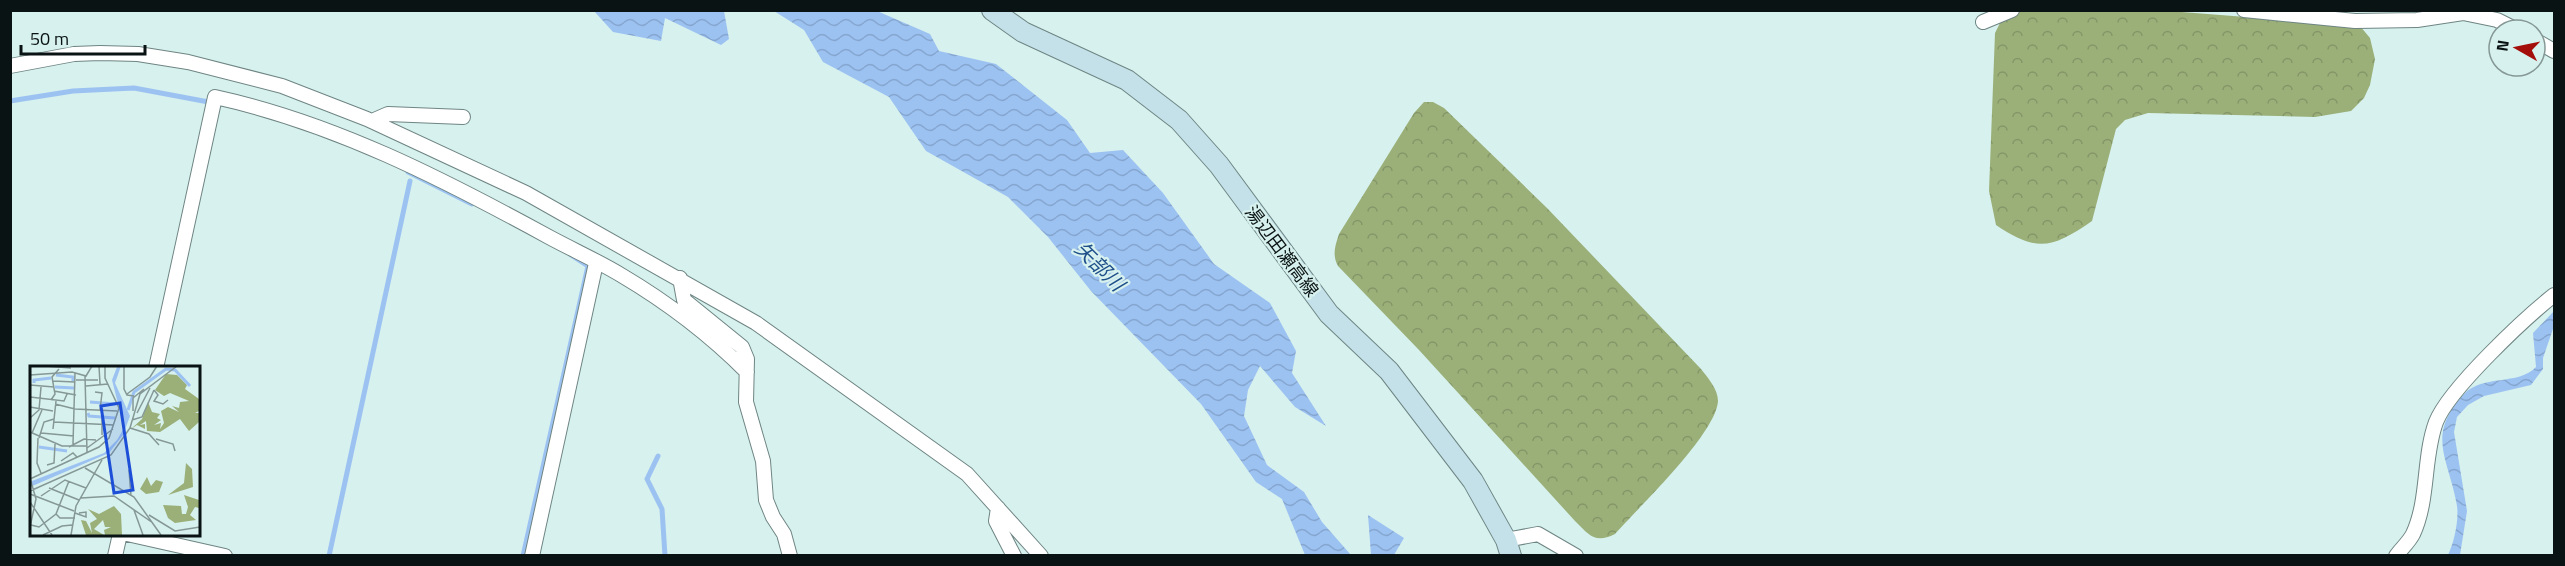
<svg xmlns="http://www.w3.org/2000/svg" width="2565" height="566" font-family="'Titillium Web','Noto Sans JP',sans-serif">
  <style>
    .forest { fill: url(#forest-crowns) }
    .water { fill: url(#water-waves) }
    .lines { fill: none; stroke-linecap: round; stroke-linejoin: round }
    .stream { stroke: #9cc2f2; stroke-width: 5 }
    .minor-casing { stroke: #6e8583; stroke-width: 16 }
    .secondary-casing { stroke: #6e8583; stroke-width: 22 }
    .minor { stroke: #fff; stroke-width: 14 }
    .secondary { stroke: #c4e1ea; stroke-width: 20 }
    .labels { text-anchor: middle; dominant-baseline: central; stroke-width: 4.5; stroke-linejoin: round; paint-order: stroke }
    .street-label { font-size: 18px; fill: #0a1313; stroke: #d7f1ee }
    .water-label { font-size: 20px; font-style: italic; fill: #1e4f89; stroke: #d7f1ee }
    .inset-river { fill: none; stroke: #9cc2f2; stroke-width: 3 }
    .inset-road { fill: none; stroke: #859896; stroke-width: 1.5 }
    .view { fill: #1d4ed8; fill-opacity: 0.15; stroke: #1d4ed8; stroke-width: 3 }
    .inset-edge { fill: none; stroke: #0a1313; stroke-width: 3 }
  </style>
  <defs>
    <pattern id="forest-crowns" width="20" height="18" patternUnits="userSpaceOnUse" patternTransform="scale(1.5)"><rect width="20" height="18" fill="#9bb079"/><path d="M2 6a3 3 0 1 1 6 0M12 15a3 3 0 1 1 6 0" fill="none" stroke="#849668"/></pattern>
    <pattern id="water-waves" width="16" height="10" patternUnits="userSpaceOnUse" patternTransform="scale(1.5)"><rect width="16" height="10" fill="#9cc2f2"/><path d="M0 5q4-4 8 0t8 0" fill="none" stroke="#85a6cf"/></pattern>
  </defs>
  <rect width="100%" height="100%" fill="#d7f1ee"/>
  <path class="forest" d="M2010,11h159l191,15 10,12 5,21 -5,26 -6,13 -13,13 -36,6 -167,-4 -23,7 -9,9 -24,92c-39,27 -55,32 -96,4l-7,-34 6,-158 7,-14z
    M1424,102h9l11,6 103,100 154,161c7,9 17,20 17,32 -2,33 -79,106 -103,133 -20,10 -26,1 -40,-13l-156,-171 -81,-84c-6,-11 -3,-20 1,-32l75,-121z"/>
  <path class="water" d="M594,11h130l5,28 -8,6 -56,-27 -4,23 -48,-9z
    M774,11h103l53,23 9,17 57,13 71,56 23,33 33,-3 40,43 51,71 56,39 26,48 -4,22 34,53 -31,-19 -35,-41 -12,24 -4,26 23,49 37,27 18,30 29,33h-46l-23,-56 -26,-17 -55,-78 -110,-113 -43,-54 -40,-40 -82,-46 -37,-54 -66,-35 -19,-32z
    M2554,311v15l-11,32v11l-12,16 -47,11 -16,9 -11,12 -3,15 13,79 -7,44h-12c6,-12 11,-35 9,-49 -8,-48 -32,-70 7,-112 19,-20 54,-8 72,-27l-3,-34z
    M1368,515l36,23 -10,17h-23z"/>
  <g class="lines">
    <path class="stream" d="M10,101l63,-10 61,-3 80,15
      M408,172l64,32
      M658,456l-11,23 15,30 3,47
      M329,556l81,-375
      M523,556l65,-290 -17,-11"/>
    <defs>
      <path id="minor" d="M2244,10l111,11 62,-1 46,-7 34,7 20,10
        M1983,22l29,-12
        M2535,40l19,11
        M10,66l64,-12 26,-1 38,1 50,8 94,24 85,33 159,74 230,130 211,151 74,82
        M372,121l16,-7 75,3
        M680,278l4,22 58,47 5,12 -1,43 17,59 3,39 7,17 11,17 6,22
        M156,368l59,-271c119,26 228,82 334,140 24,13 49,24 72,38 44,26 90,61 126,97
        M998,508l-2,13 18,35
        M127,534l98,22
        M1506,540l32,-6 38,22
        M115,556l5,-22
        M532,556l64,-293
        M2396,556c5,-7 13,-14 17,-22 16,-34 10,-77 23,-112 13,-33 89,-104 118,-127"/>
      <path id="secondary" d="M992,10l31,22 104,48 52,40 40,45 110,149 60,57 84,110 33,59 5,16"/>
    </defs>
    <use href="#minor" class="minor-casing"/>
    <use href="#secondary" class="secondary-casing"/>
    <use href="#minor" class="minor"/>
    <use href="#secondary" class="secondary"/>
  </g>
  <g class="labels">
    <g class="street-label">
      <text transform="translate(1282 251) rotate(53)">湯辺田瀬高線</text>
    </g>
    <g class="water-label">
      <text transform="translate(1100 266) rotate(45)">矢部川</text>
    </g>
  </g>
  <g transform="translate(30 366)">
    <rect width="170" height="170" fill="#d7f1ee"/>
    <path d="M136,8l11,1 10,10 -2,4 14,10v12l-4,2h4v9l-10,9 -9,-12 -20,13 -13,-1 -1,-10 -6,4 5,-1v5l-8,-4 -6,4 11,-10 6,-17 4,10 8,2 -3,4 4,2 -7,5 7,-2 -1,6 4,-6 -3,-12 7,-4 11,5 -7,-6 7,2 1,-6 9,-1 -19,-8 -6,3 -9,-6zM156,97l6,6 1,18 -25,8 16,-12zM117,111l4,9 5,-6 7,2 -4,10 -13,2 -6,-5zM154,129l15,5v8l-4,-1 -5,8 6,5 -21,3 -7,-5 -5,-13 18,1 1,8h4l2,-7zM84,140l7,8 1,21h-17l-1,-5 7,-3h-6l-2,-7 -9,9 10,6h-18l-5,-15 5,1 6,12 -2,-10 7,-4 -9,-10 11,5z" fill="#9bb079"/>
    <path d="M91,0l-6,17 15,33 -7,19 -14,18 -79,34 2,-6 72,-28 13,-13 7,-12 -12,-48 5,-13z" fill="#9cc2f2"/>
    <path class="inset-river" d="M26,9l17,2v4M4,17v-3l17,-2M25,21l19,1M60,36l25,2M98,44l6,-18 32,-23 9,1 15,16M58,47l1,3 26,2M9,81l28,4"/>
    <path class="inset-road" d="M15,0l26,2M69,0l1,18M94,0v23l3,6 7,1M0,9l42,-3 14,4 6,-10M55,10l2,76M46,14h22M23,15l22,1M0,19l24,2M56,20l22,-2M124,24l4,5 -4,6 9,3 5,-4M24,25l22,4M65,26l7,1 -2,17M97,28l23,-17 7,-11M0,31l34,4 3,-7M21,34l4,-6 -3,-17 7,-8M25,38l20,5M0,41l23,4M45,43l42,2M103,45v-13l11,-9M107,47l13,-25M0,52l9,-8 2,-23M102,54l10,-3 12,-27M24,56l20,1M44,57l40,2M100,62l19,6 10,11M23,63l3,-28M0,66l32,14h24M2,67l10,-23M11,67l33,3M72,69v-25M8,72l-1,25 4,10M9,72l5,-16 10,-3M126,73l17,5 2,7M43,78l2,-71M39,81l15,-8 12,1M57,82l26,-19M31,95l12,-8 4,4M17,99l7,-2 1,-19M55,102l49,29 27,38M99,104l2,26M0,112l6,21 -6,28M0,113l69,-32 10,-9 10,-30 -14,-30v-12M19,122l30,12M0,125l81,-36 19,-27 10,-34 37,-28M0,128l44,17M11,130l24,-16 21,8M51,132l33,-2 39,27M0,136l22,33M104,144l9,25M45,147l11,4v-5l-7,1M26,148l4,4h15M119,149l26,16 25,-4M1,159l8,2 17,-13 13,-33M13,169l19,-9 10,-1M41,169l5,-29 26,-46"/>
    <path class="view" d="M90,37l13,87 -19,3 -13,-87z"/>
    <rect width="170" height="170" class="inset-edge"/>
  </g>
  <rect width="2565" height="566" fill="none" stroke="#0a1313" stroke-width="24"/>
  <g transform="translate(2517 48) rotate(279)"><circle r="28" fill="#d7f1ee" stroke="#859896" stroke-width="1.5"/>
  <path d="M0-4.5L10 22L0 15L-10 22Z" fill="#a40e0a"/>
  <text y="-9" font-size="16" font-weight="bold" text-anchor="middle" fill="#0a1313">N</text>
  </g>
  <path d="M21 45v9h124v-9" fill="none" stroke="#0a1313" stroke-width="3"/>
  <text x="30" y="45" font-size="18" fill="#0a1313" stroke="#d7f1ee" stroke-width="4.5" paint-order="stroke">50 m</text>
</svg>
